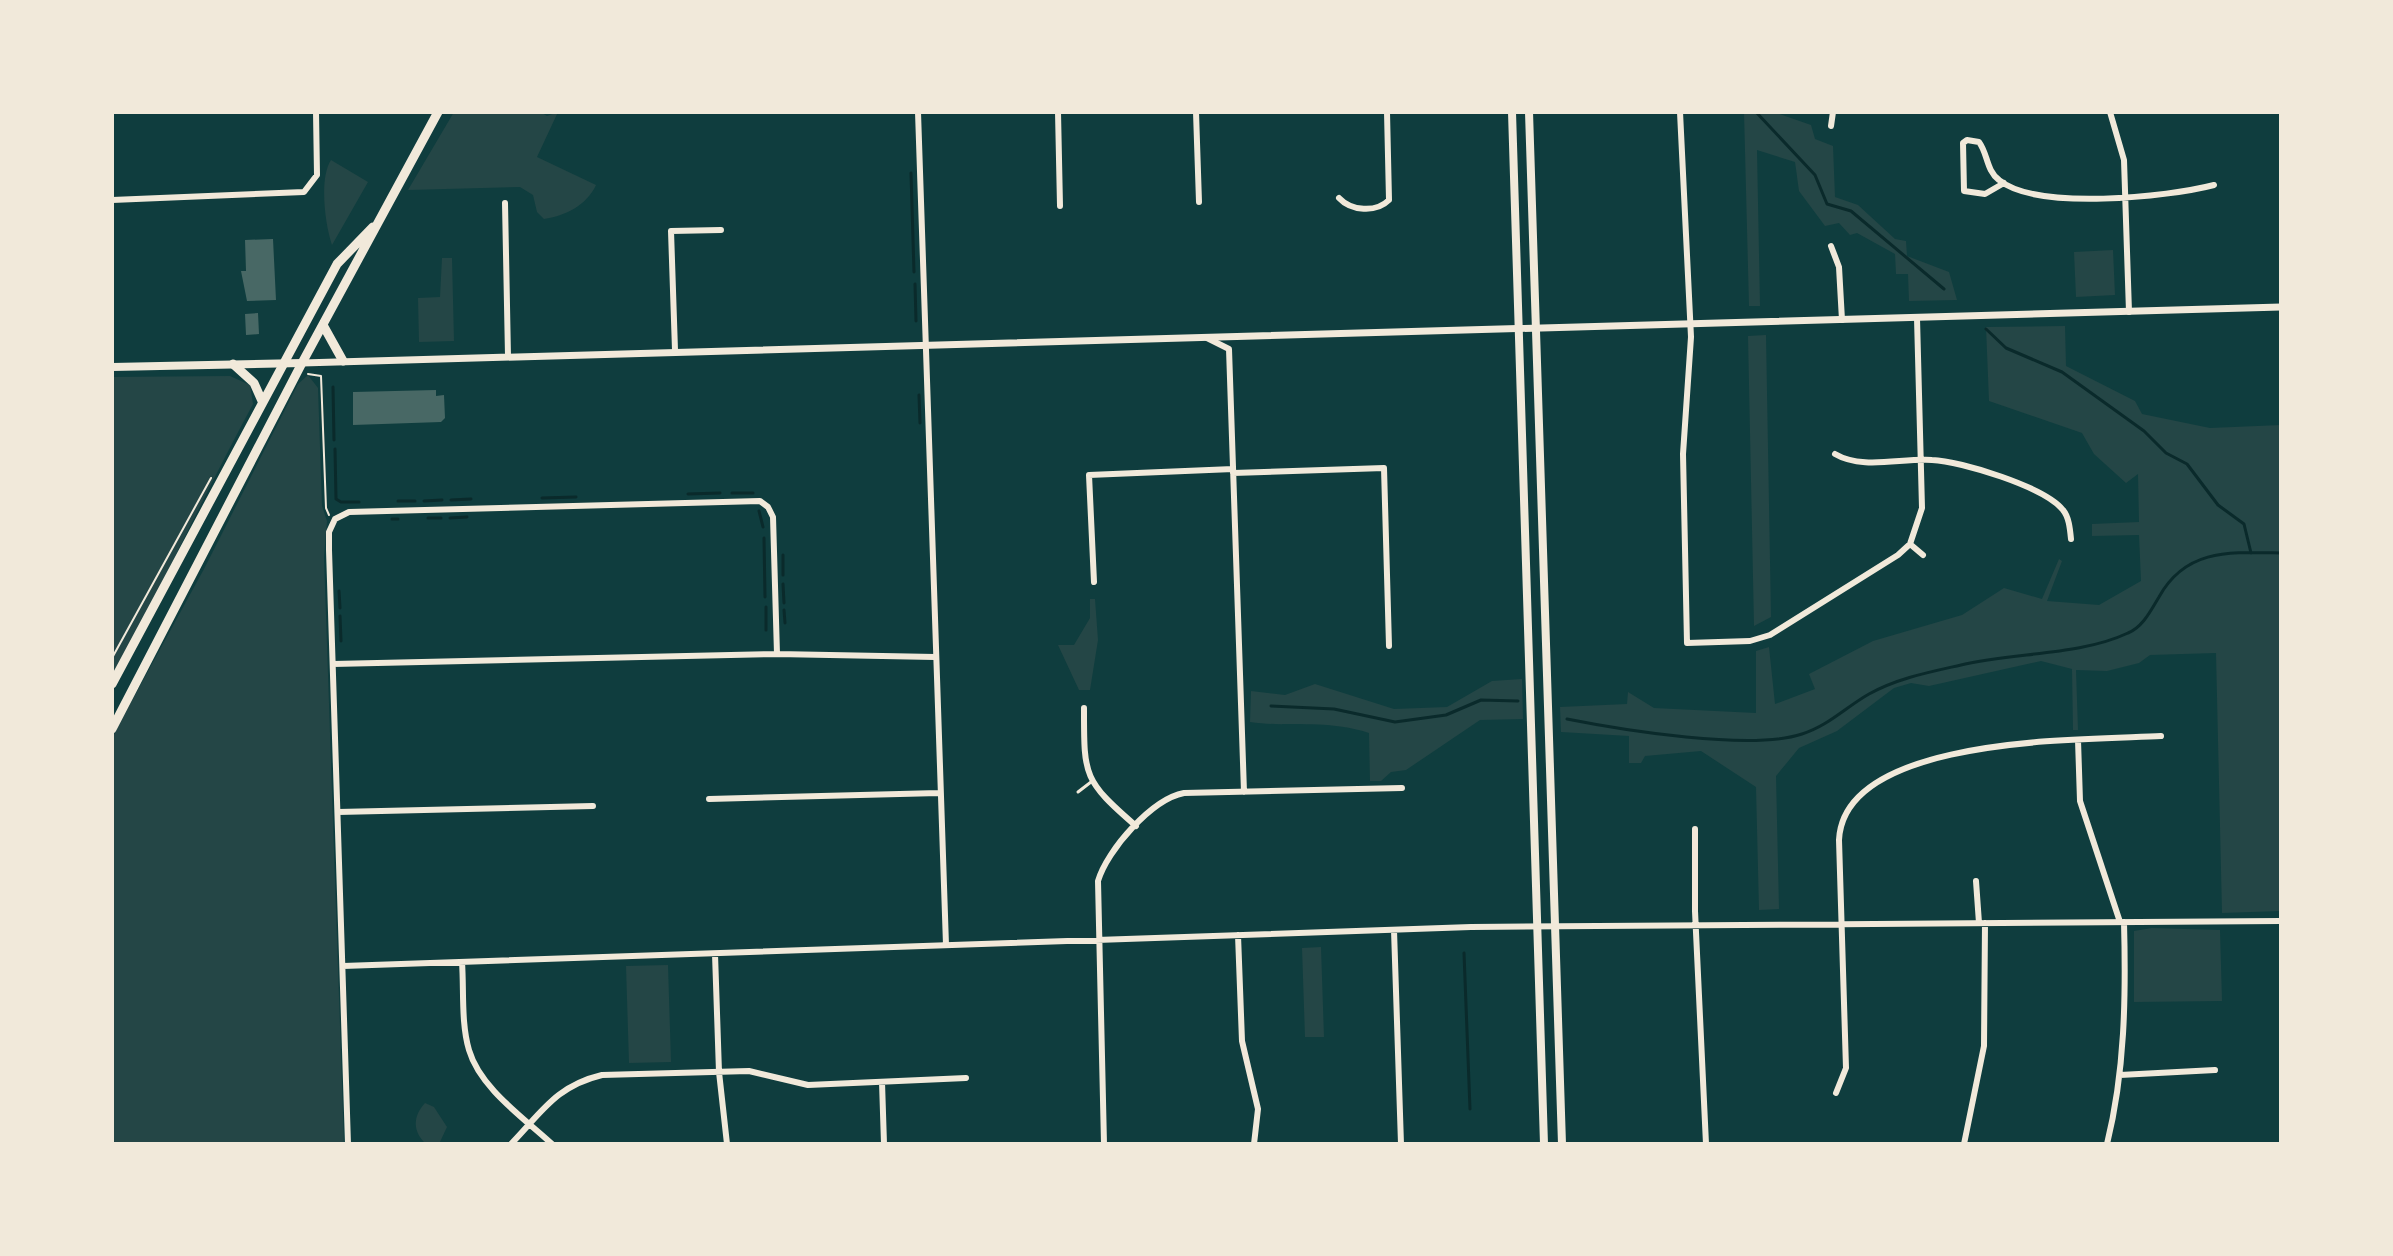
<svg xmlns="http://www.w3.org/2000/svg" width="2393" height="1256" font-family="'Work Sans',sans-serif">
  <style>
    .green { fill: #244646 }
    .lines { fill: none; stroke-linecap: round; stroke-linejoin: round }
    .stream { stroke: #0a2a2b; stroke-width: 3 }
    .building { fill: #486865 }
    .path { stroke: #f1e9da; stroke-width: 2 }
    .service { stroke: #f1e9da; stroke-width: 3 }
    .minor { stroke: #f1e9da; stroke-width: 6 }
    .tertiary { stroke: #f1e9da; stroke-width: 7 }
    .secondary { stroke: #f1e9da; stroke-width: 8 }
    .primary { stroke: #f1e9da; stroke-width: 9 }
  </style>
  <rect width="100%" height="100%" fill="#0f3d3e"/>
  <path class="green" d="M454,112h86l7,4 11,-4 -21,45 59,28c-9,20 -31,31 -52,34l-7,-7 -4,-17 -13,-8 -112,3z
    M1744,112h30l37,13 4,14 18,7 2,51 23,8 37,34 11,2 1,15 42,16 8,28 -48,1 -1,-27h-12l-1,-20 -38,-21 -7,2 -11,-12 -14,3 -26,-35 -4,-29 -38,-12 3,156h-11z
    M331,160l37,22 -36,63c-7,-20 -13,-67 -1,-85z
    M2113,250l2,45 -39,2 -2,-45z
    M442,258h10l2,83 -35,1 -1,-44 22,-1z
    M2065,326l1,40 69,35 7,13 68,14 71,-3v486l-59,2 -6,-260 -66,2 -11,8 -32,8 -31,-1 2,60h-5l-1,-61 -31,-8 -112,25 -18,-3 -17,5 -57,43 -38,17 -23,28 3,133 -20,1 -3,-123 -55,-36 -56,5 -4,7h-12v-27l-68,-4 -1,-25 67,-3 1,-12 26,16 102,5v-62l13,-4 6,57 40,-15 -6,-15 64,-33 89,-26 42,-27 38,11 17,-40 3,2 -15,40 52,4 42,-24 -2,-46 -47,1v-12l47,-2 -1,-48 -12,9 -32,-29 -12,-21 -93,-32 -3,-74z
    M1766,335l5,282 -17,9 -6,-290z
    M308,375l10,13 4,118 5,15 -3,36 20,587h-232v-407l92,-168 94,-185z
    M230,376l20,9 3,19c-49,91 -93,185 -141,277v-304z
    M1090,599h5l3,41 -8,50h-11l-21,-45h16l16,-27z
    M1522,679l1,40 -43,1 -74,50 -15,2 -10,9h-11l-1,-48c-45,-14 -75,-5 -119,-11l1,-31 34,4 30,-11 79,25 53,-2 45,-26z
    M2152,928l68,2 2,71 -88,1v-71z
    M1321,947l3,90h-19l-3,-89z
    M668,965l3,97 -42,1 -3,-97z
    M425,1103l9,4 13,20 -8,17h-13c-14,-13 -13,-28 -1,-41z"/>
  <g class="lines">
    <path class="stream" d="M1756,112l59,63 12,29 24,7 93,78
      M911,173l3,99
      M915,284l1,37
      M1986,329l20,19 56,24 82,59 22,22 21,11 31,41 26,19 7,29
      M333,387l1,53
      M919,395l1,28
      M335,449l1,50 5,3h18
      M732,493h21
      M688,494l32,-1
      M542,498l34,-1
      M451,500l20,-1
      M398,501h17
      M424,501l18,-1
      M759,511l4,16
      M428,518h13
      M450,518l17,-1
      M392,519h6
      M764,538l1,59
      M783,555v20
      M783,584l1,19
      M339,591l1,17
      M766,607v23
      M784,610l1,13
      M340,616l1,25
      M1271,706l63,3 61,13 51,-7 35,-15 37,1
      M1567,719c55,11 184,32 235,15 26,-8 44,-27 67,-40 29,-16 61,-22 92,-29 53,-13 118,-9 167,-32 15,-6 23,-23 31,-36 27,-49 72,-45 122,-44
      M1464,953l6,156"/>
  </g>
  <path class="building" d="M273,239l3,61 -29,1 -6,-30h5l-1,-31z
    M258,313l1,21 -13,1 -1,-21z
    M436,390v6l8,-1 1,23 -4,4 -88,3v-33z"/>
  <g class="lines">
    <path class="path" d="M308,374l13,2 5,132 3,7
      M112,658l99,-180"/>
    <path class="service" d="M1078,792l13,-10"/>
    <path class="minor" d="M918,112l28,833
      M1058,112l2,94
      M1196,112l3,90
      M1680,112l11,225 -8,117 4,189 63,-2 20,-6 128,-80 12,-11 12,-36 -5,-190
      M2110,112l14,48 5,152
      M1831,126l2,-14
      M2004,183l-19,11 -21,-3 -1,-48 4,-3 12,2c9,12 7,28 20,38 38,31 169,17 215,5
      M1339,198c12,13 37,15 50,2l-2,-88
      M112,200l192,-8 13,-17 -1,-63
      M505,203l3,153
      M1831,246l8,21 3,53
      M1207,338l22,11 15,443
      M675,350l-4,-119 50,-1
      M1835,454c27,16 66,4 97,6 29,1 113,27 131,50 6,7 7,19 8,29
      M1233,473l151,-5 5,178
      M1910,544l13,11
      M1094,582l-5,-107 144,-6
      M333,664l444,-10 158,3
      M1084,708c0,68 -1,72 52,118
      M2078,740l2,61 40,121
      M709,799l230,-6
      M338,812l255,-6
      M1695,829v82l11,233
      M1976,881l3,42
      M1394,930l7,214
      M1238,935l4,106 16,68 -4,35
      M715,954l4,118 8,72
      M462,962c2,29 -1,61 7,88 11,38 55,68 83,94
      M343,966l1128,-39 810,-6
      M2120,1075l95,-5
      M882,1082l2,62
      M1836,1093l10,-25 -7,-228c5,-105 247,-100 322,-104
      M348,1144l-19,-594v-18l6,-13 14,-7 411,-11 8,6 5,10 4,137
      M511,1144c31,-32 45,-58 91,-69l147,-4 59,14 158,-7
      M1104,1144l-6,-263c9,-31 54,-82 86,-88l218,-5
      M1964,1144l20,-98 1,-123
      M2107,1144c18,-73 19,-147 17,-222"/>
    <path class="tertiary" d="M302,363l1979,-56"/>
    <path class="secondary" d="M1512,112l32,1032
      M1529,112l33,1032
      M112,367l190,-4"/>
    <path class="primary" d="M323,325l20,36
      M233,364l21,19 8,18
      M112,684l225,-420 36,-37
      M112,729l190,-366 136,-251"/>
  </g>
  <rect width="2393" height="1256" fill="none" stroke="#f1e9da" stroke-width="228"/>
</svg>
